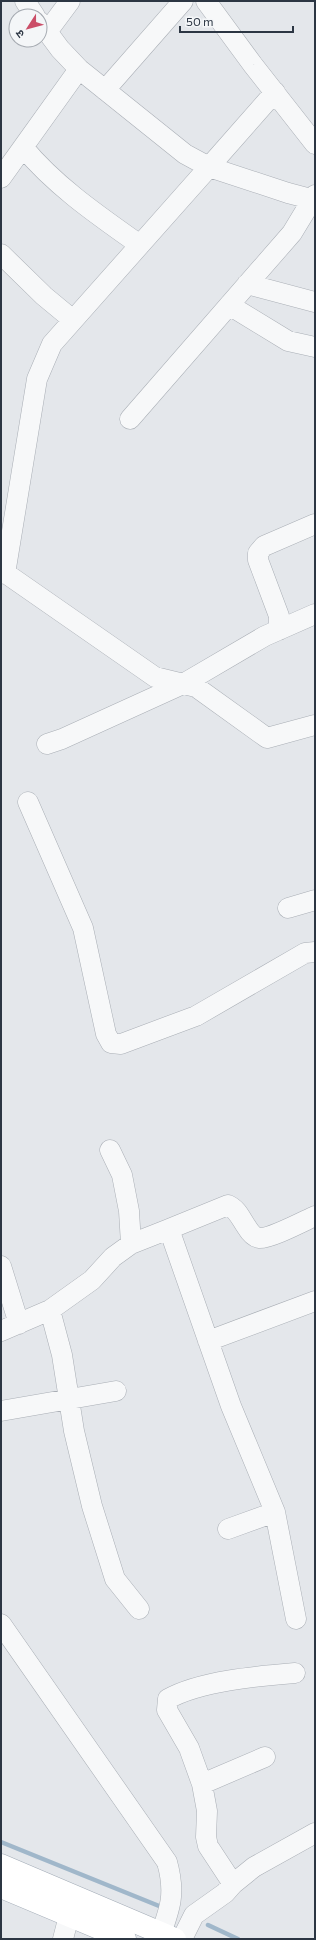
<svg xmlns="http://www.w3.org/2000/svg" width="316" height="1940" font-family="Commissioner,'Noto Sans Devanagari',sans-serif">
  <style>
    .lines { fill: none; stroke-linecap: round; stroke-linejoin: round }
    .stream { stroke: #a0b7ca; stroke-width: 4.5 }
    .minor-casing { stroke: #a9aeb5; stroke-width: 21 }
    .major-casing { stroke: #a3acb7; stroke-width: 23 }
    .minor { stroke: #f7f8f9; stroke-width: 20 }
    .major { stroke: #fff; stroke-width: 22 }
  </style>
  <rect width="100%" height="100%" fill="#e4e7eb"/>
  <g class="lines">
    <path class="stream" d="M1,1842l163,66
      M208,1925l30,14"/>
    <defs>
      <path id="minor" d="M25,1l10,15
        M206,1l47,64 62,79
        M40,22l20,27 19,20 106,85 24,13 66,-75
        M47,32l23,-31
        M105,90l78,-89
        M23,147c32,39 76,69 117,98
        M1,178l78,-109
        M1,254l43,42 29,24
        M247,284l68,18
        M229,305l59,36 27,6
        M130,419l162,-186 23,-38
        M1,570l154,107 41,10 71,51 48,-13
        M5,574l32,-195 15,-35 157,-177 79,26 27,7
        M279,630v-14l-21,-56v-7l6,-7 51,-22
        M47,744l15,-5 121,-55 82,-48 50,-22
        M28,802l55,126 23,106 5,9 10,1 75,-28 109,-63 10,-1
        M288,908l27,-8
        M131,1244l38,-15
        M1,1266l18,58
        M50,1310l12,45 12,76 18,75 23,73 24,30
        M1,1331l49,-21 42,-30 21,-23 18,-13 -2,-33 -7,-36 -12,-25
        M208,1341l107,-40
        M1,1411l115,-20
        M275,1512l21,107
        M228,1529l47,-17 -44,-106 -62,-177 59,-24c9,4 12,12 18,21 3,5 7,11 13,12 11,1 45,-17 56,-22
        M1,1624l166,238c9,32 3,47 -8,77
        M202,1784l63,-27
        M233,1884l-25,-38 -2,-9 1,-26 -5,-27 -13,-36 -22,-38 1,-11c32,-18 90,-23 127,-26
        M63,1939l10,-39
        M182,1939l12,-24 31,-22 8,-9 21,-17 61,-34"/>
      <path id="major" d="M1,1865l174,74
        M1,1887l124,52"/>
    </defs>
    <use href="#minor" class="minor-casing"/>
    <use href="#major" class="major-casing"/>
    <use href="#minor" class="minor"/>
    <use href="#major" class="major"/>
  </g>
  <rect width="316" height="1940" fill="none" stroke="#2c3643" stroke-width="4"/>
  <g transform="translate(28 28) rotate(234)"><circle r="19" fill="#f4f6f8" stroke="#a4a9b0"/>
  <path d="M0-3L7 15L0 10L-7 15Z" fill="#cb4e68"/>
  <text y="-6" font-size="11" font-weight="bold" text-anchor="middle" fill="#2c3643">उ</text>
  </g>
  <path d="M180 26v6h113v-6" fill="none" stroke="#2c3643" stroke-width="2"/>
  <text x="186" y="26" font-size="12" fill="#2c3643" stroke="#f4f6f8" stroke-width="3" paint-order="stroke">50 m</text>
</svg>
